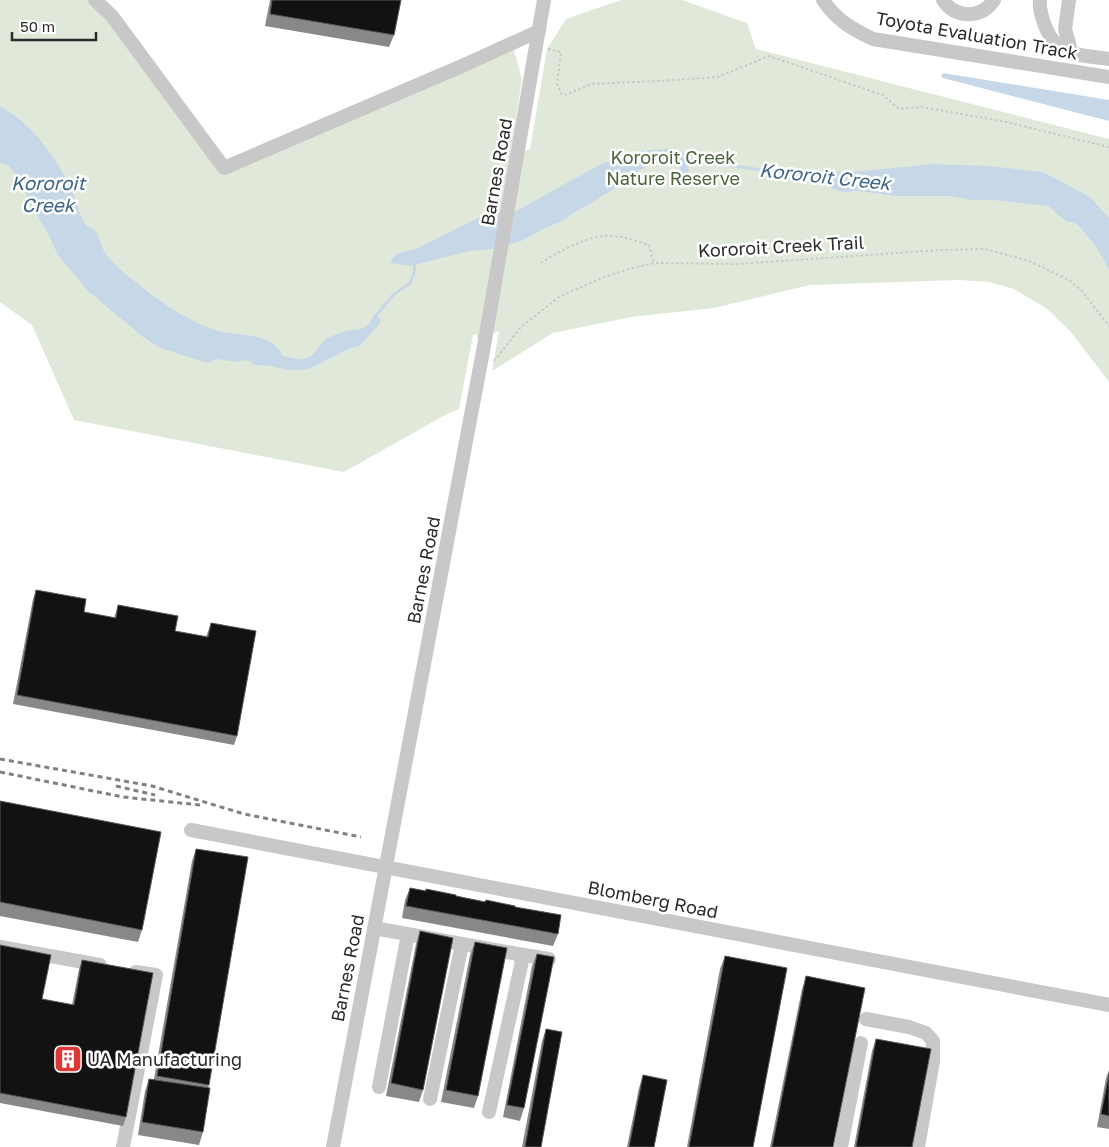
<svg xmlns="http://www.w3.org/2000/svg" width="1109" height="1147" font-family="'Golos Text',sans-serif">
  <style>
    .green { fill: #e0e9d9 }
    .water { fill: #c6d8e8 }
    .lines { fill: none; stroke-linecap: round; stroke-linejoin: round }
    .stream { stroke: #c6d8e8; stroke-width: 3 }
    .path { stroke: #c8c8c8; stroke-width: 2; stroke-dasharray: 2.5 2.5; stroke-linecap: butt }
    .minor { stroke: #c8c8c8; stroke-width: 14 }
    .rail { stroke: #808080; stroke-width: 3; stroke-dasharray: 5 4; stroke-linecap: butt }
    .wall { fill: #888 }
    .building { fill: #121212; stroke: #595959 }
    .labels { text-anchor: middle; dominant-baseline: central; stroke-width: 5; stroke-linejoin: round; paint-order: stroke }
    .street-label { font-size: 18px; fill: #2b2b2b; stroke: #fff }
    .park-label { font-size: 18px; fill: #4b643c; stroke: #fff }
    .poi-label { font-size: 18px; fill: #2b2b2b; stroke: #fff; text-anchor: start }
    .water-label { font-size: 19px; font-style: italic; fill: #3e6588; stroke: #fff }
  </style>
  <rect width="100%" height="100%" fill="#fff"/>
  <path class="green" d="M0,0h104l127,165 281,-122 10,36 -12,77 20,-7 17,-100 19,-30 55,-19h61l65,23 9,26 353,90v243l-38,-50 -25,-24 -32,-19 -25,-7 -30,-2 -149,5 -96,23 -83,9 -78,16 -61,38 7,-40 -22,8v-5l-4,1 -14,74 -12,5 -103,58 -270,-52 -42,-95 -32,-23z"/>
  <path class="water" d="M943,73l166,27v21l-166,-43 -2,-2z
    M0,106c33,19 55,49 71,83 5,11 8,24 14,35 3,3 6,3 9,6 6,6 7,18 12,24 8,11 21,21 31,29 23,19 49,37 78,47 21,7 58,1 68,26 7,1 17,5 24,2 8,-2 12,-13 19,-19 3,-2 7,-4 11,-5 18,-9 28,3 38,-21l5,6 1,3 -21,24 -9,2 -38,19 -9,3h-17l-16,-4 -17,-1 -4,-4 -6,-1 -7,2 -21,-3 -8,4 -48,-15 -17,-11 -55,-46 -30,-36 -12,-25 -17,-27 -7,-21 -14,-17 -8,-2z
    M665,149l14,1 11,7 -3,8 4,13 -3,1 -6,-5 -3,-8c-25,-12 -49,11 -69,25 -13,9 -26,16 -40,24l-4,4 -25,11 -20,11 -29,8 -23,2 -58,15 -21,-3 4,-7 5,-3 19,-5 62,-31 18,-5 13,2 90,-50 41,-13z
    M931,164l59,2 53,6 47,25 19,21v52l-12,-22 -18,-22 -6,-4h-6l-19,-16 -55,-6h-22l-20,-4h-55l-38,-5 -15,1 -12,-4 -9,-8 -1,-5c6,-7 14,-3 22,-3 29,-1 59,-5 88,-8z"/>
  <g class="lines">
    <path class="stream" d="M685,159l140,20
      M375,317l18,-22 17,-12 4,-9 1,-12"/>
    <path class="path" d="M548,49l13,3 -4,32 5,11 6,-1 23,-10 66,-3 61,-4 51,-21 114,39 16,14 23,-2 84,15 103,25
      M541,263c18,-12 52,-30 73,-27 12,1 24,6 35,9l5,18
      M494,361l27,-34 38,-30 45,-20 25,-8 25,-6 84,1 202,-14 45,-1 44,12 40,19 13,11 27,35"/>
    <path class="minor" d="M95,0l17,16 112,152 238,-102 77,-35
      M823,0c13,20 29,29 50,39l236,38
      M943,0c13,19 38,19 51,0
      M1040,0c-1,10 2,17 5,26 12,31 36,29 64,33
      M1069,0l-4,29 7,25
      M191,830l918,175
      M374,928l144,26 4,7 -33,151
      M0,947l100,18
      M518,954l31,5
      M866,1019l43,8 17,6 7,8v20l-15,86
      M379,1087l29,-153
      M430,1099l32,-155
      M123,1147l33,-172 -20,-3
      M333,1147l151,-801 60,-346
      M841,1147l20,-104"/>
    <path class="rail" d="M0,759l152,27 92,28 117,23
      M0,772l123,25 77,8
      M116,786l39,9"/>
  </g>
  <path class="wall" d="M270,0h131l-7,35 -5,12 -124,-21z
    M36,590l48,22 30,6 4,-13 57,26 31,6 5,-14 26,113 -3,9 -221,-41 20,-105z
    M0,801l142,129 -4,12 -138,-26z
    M196,849l13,236 -1,3 -5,44 -4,13 -61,-10 7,-44 4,-12h5l38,-218z
    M410,888l105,19 43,27 -5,12 -151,-28 3,-18z
    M420,931l3,159 -4,12 -33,-6 30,-152z
    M475,942l3,154 -4,12 -33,-6 29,-147z
    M0,945l42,54 30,6 7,-36 3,-9 44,157 -3,9 -123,-23z
    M537,954l-13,154 -4,13 -17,-4 29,-151z
    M725,956l28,191h-66l33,-178z
    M806,976l27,171h-63l32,-158z
    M546,1029l-5,118h-19l20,-106z
    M876,1039l36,108h-58l18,-96z
    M1109,1070v59l-12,-2 9,-49z
    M643,1075l11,72h-27l12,-59z"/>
  <path class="building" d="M272,0h129l-7,35 -124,-21z
    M36,590l50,9 -2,13 32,6 2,-13 60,11 -3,15 33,6 3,-14 45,8 -19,105 -220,-41z
    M0,801l161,31 -19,98 -142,-28z
    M196,849l52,8 -39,228 -52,-9z
    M410,888l16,3v-2l30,6v1l29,6 1,-2 29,6v1l46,8 -3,19 -152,-28z
    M420,931l33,7 -30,152 -32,-7z
    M475,942l32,6 -29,148 -32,-6z
    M0,945l51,10 -9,44 32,6 8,-45 71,13 -27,144 -126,-24z
    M537,954l17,3 -30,151 -17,-3z
    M725,956l62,12 -34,179h-64z
    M806,976l59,12 -32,159h-61z
    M546,1029l16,3 -21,115h-16z
    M876,1039l55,10 -19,98h-56z
    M1109,1074v42l-8,-2z
    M643,1075l24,5 -13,67h-25z
    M149,1079l61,9 -7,44 -61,-10z"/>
  <defs>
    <symbol id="building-square" viewBox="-11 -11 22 22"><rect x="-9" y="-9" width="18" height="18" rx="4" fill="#db3734" stroke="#fff"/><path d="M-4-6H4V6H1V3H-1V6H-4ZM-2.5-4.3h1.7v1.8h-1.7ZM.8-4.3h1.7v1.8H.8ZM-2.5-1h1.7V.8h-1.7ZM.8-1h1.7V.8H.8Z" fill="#fff"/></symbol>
  </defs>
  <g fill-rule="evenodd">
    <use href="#building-square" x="52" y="1043" width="32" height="32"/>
  </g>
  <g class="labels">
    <g class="street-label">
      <text transform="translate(977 35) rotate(10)">Toyota Evaluation Track</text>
      <text transform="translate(496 172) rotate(-80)">Barnes Road</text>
      <text transform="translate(781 246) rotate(-3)">Kororoit Creek Trail</text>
      <text transform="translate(423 570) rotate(-79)">Barnes Road</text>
      <text transform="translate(653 899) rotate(11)">Blomberg Road</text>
      <text transform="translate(347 968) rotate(-79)">Barnes Road</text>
    </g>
    <g class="park-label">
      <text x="673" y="157">Kororoit Creek<tspan x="673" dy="21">Nature Reserve</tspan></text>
    </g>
    <g class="poi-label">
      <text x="87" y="1059">UA Manufacturing</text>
    </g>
    <g class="water-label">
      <text transform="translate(825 176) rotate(6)">Kororoit Creek</text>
      <text x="48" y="182">Kororoit<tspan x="48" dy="22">Creek</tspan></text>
    </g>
  </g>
  <path d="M12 32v8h84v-8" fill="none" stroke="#2b2b2b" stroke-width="2.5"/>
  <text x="20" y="32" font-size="15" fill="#2b2b2b" stroke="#ffffff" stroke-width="4" paint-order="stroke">50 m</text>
</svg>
